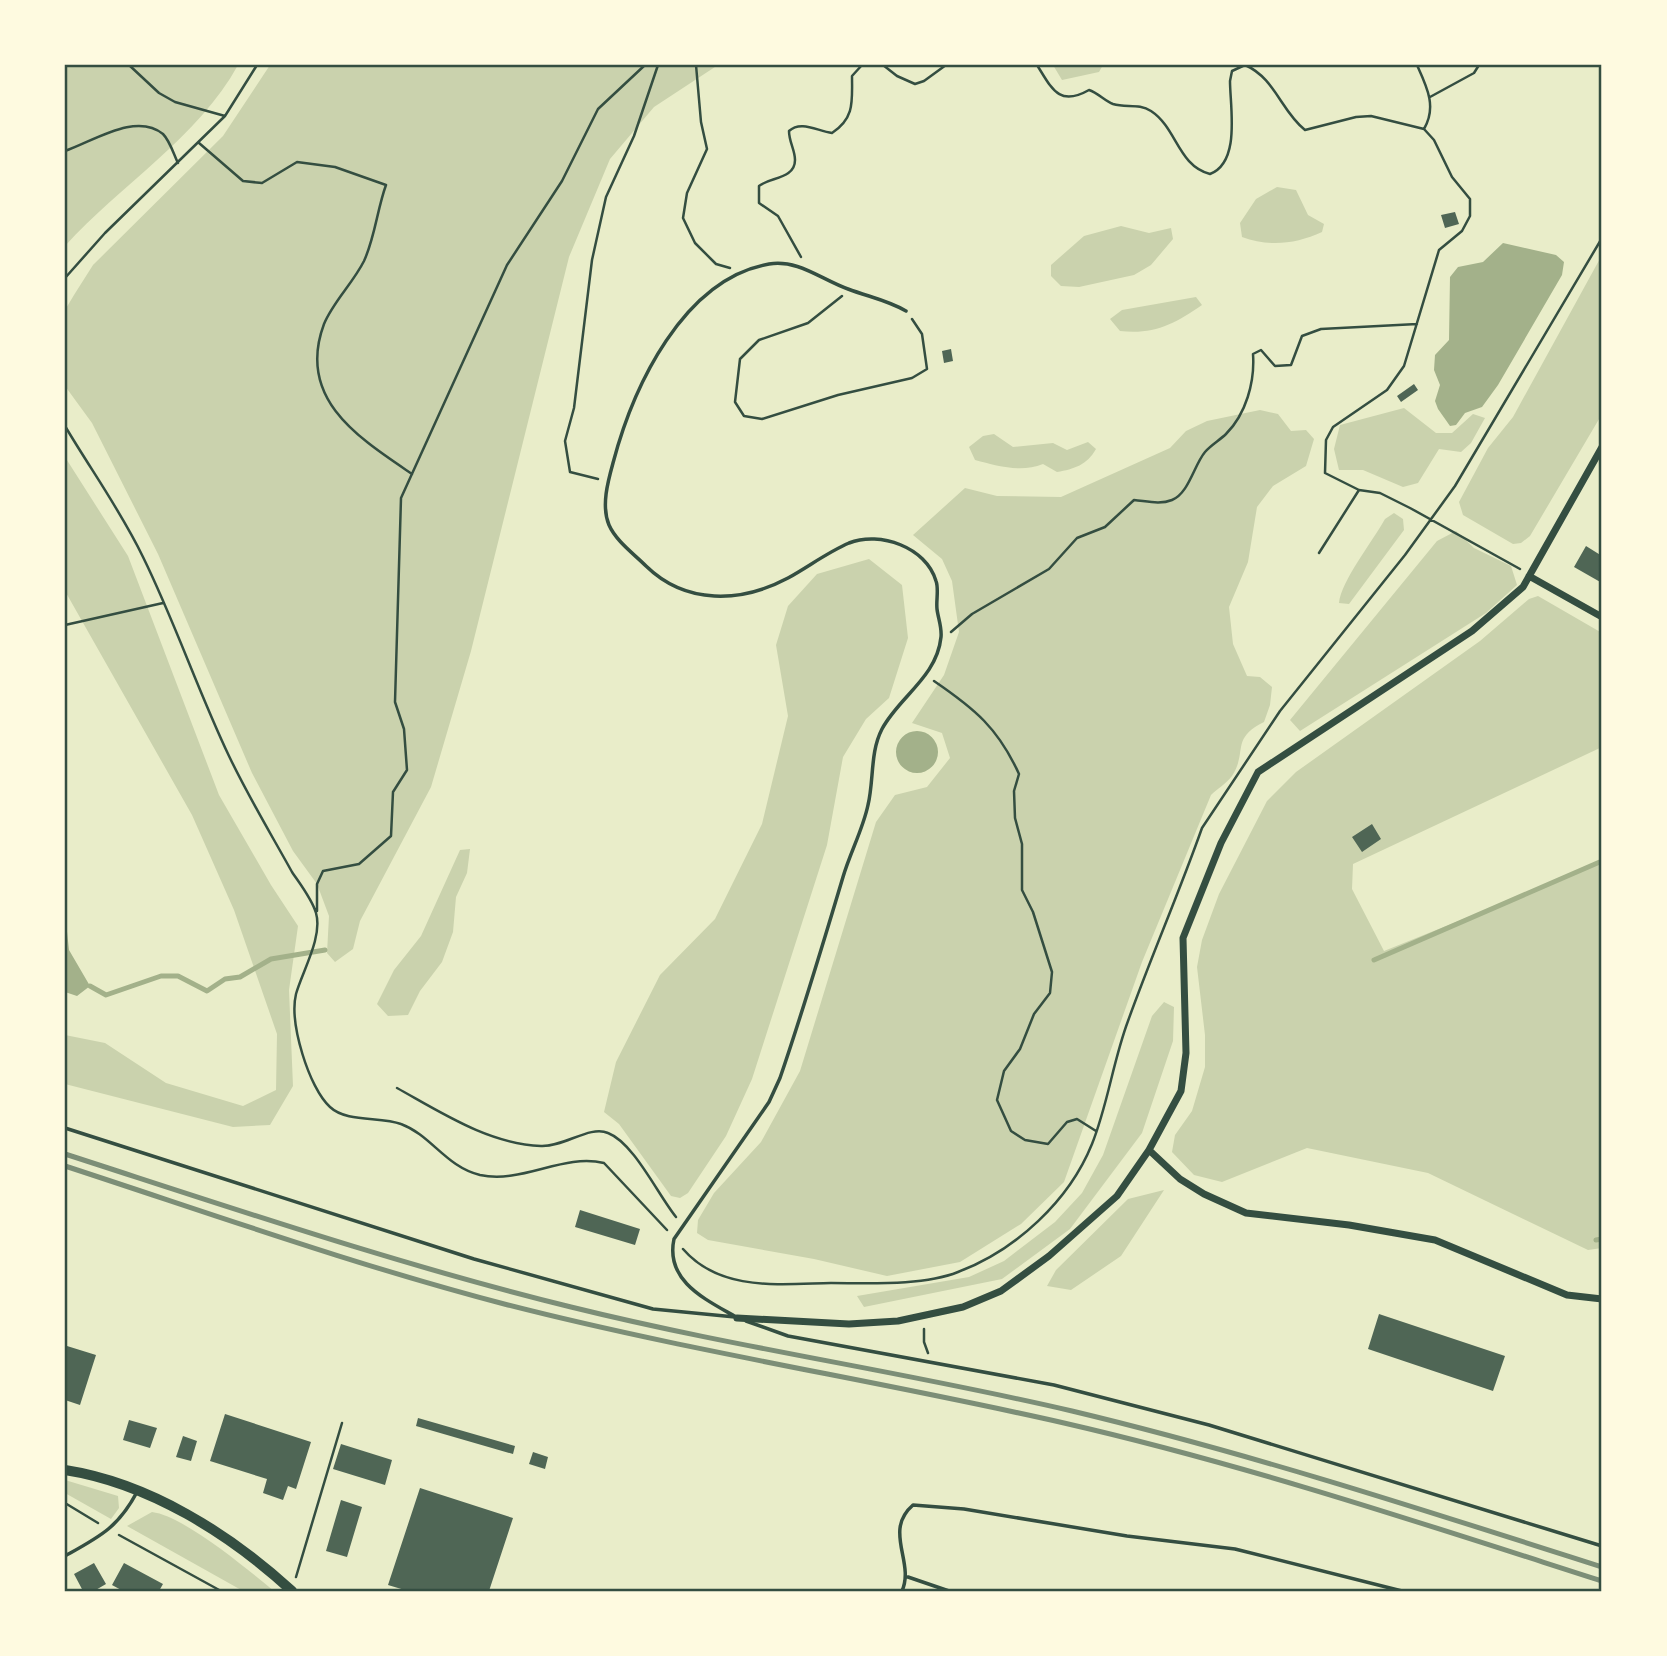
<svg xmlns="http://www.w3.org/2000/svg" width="1667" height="1656" font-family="Roboto,sans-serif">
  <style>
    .green { fill: #cad2ad }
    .water { fill: #a3b18a }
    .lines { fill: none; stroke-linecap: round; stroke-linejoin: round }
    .stream { stroke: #a3b18a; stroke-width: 5 }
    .building { fill: #4f6655 }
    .path { stroke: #344e41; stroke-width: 2.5 }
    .service { stroke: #344e41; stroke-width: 3.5 }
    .minor { stroke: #344e41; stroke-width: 7 }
    .tertiary { stroke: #344e41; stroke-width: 10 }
    .rail { stroke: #7c8e77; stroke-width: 5 }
    .neatline { fill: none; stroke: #344e41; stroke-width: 2.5 }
  </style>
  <rect width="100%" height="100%" fill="#e9edc9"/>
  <path class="green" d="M65,65h173c-40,73 -118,120 -173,181z
    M270,65h448l-64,42 -44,52 -41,98 -98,394 -40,136 -71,134 -7,28 -18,13 -8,-9 2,-37 -12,-32 -24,-33 -41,-78 -94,-219 -66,-131 -27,-37v-76l9,-15 19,-30 130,-129z
    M1053,65h50l-4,7 -37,8z
    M1277,187l19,3 12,25 16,9 -2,8c-26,12 -53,15 -80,5l-2,-14 16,-24z
    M1121,226l28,7 22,-5 2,11 -22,26 -17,10 -55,12 -18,-1 -10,-10v-11l33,-29z
    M1602,255v159l-72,122 -9,7 -8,1 -50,-29 -4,-13 29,-54 25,-31z
    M1196,297l6,8c-27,19 -49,30 -82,26l-10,-12 12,-9z
    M1404,408l32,25h16l21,-19 12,4 -14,25 -10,9 -22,-3 -21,34 -15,4 -40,-17h-24l-5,-21 6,-24z
    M1260,410l18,4 13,17 15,-1 8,9 -8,27 -33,20 -16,21 -9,55 -19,45 4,37 14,32 13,1 12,10 -2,18 -6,17c-34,17 -16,29 -32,54 -5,7 -15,13 -21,19l-69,167 -78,220 -43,42 -61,38 -73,14 -73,-17 -106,-19 -11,-7 1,-13 16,-27 47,-51 39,-71 76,-249 19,-27 32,-8 23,-29 -8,-25 -30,-10 32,-48 15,-43 -7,-51 -10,-22 -29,-24 52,-47 32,8 64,1 109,-49 16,-17 21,-10z
    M994,434l19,13 40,-4 14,7 21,-8 8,7c-9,16 -22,20 -39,23l-14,-8c-22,9 -45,2 -68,-4l-6,-13 14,-11z
    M65,457l63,99 91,239 52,90 27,41 -9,64 4,96 -23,39 -37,2 -168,-43v-49l40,8 61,40 77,23 33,-16 1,-56 -43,-124 -42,-95 -127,-224z
    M1394,513l9,6 1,11 -55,74 -10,-1c2,-22 34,-62 46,-84z
    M1456,531l18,17 37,18 6,19 -31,28 -186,118 -10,-11 147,-179z
    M869,559l33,26 6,53 -19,60 -23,21 -23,38 -16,88 -75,234 -26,57 -38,57 -8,5 -9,-2 -52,-72 -15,-12 12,-50 44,-87 55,-56 47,-95 26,-108 -12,-71 12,-39 29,-32z
    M1538,596l64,37v114l-249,117 -1,25 32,62 218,-88v385l-14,2 -160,-77 -121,-25 -85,34 -28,-7 -22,-23 3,-17 17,-24 13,-44v-32l-8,-68 5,-27 17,-46 48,-93 29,-29 184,-131 49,-42z
    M470,849l-3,24 -11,24 -3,35 -11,30 -22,29 -12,24 -20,1 -11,-12 17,-34 27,-34 39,-86z
    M1164,1002l10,5 -1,34 -31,92 -72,96 -68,50 -138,28 -7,-11 112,-19 35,-16 51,-39 27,-29 21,-38 49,-139z
    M1164,1190l-43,66 -50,34 -24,-4 9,-16 72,-71z
    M65,1480l53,16 1,12 -8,11 -46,-26z
    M152,1512c32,4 95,57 122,79h-31l-116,-65z"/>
  <path class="water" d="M1503,243l53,12 8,7 -2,13 -64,110 -16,22 -17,6 -9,12 -6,1 -12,-17 -3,-8 5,-16 -6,-15 1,-15 14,-15 1,-63 8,-10 25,-5z
    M896 752a21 21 0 1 1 42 0a21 21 0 1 1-42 0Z
    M65,913l4,37 21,36 -13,10 -12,-4z"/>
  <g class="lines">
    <path class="stream" d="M1374,960l228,-99
      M90,986l16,9 55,-19h17l29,15 18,-12 15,-2 31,-18 54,-9
      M1596,1240l6,-1"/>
  </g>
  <path class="building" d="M1455,212l4,12 -14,4 -4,-13z
    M951,349l2,12 -9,2 -2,-12z
    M1414,384l4,6 -17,12 -4,-6z
    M1586,546l16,10v27l-28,-16z
    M1372,824l9,15 -19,13 -10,-15z
    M580,1210l60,19 -5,16 -60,-18z
    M1379,1314l126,42 -12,35 -125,-42z
    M67,1346l29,9 -16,50 -15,-5z
    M225,1414l86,28 -15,47 -8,-3 -5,14 -20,-7 4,-14 -57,-18z
    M418,1418l97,28 -2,8 -97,-28z
    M129,1420l28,8 -7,20 -27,-8z
    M183,1436l14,5 -6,20 -15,-4z
    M341,1444l51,16 -7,25 -52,-16z
    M533,1452l15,5 -3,12 -16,-5z
    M420,1488l93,30 -24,73h-81l-20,-6z
    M341,1500l21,7 -15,50 -21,-6z
    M94,1563l12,21 -12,7h-11l-9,-17z
    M124,1563l39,21 -4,7h-36l-11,-6z"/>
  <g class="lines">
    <path class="path" d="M129,65l30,28 16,9 50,14
      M696,65l5,57 6,27 -20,44 -4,25 12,25 21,21 14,4
      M883,65l14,11 18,8 9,-3 22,-16
      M1037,65c15,24 22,42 52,25 9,3 16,11 24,14 13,4 26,-1 38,7 26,17 27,55 59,63 31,-12 20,-67 20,-93l2,-10 13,-6c30,13 36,46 60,65l51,-13 15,-1 53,13 10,11 18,37 18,22v17l-8,15 -23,19 -35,116 -17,24 -54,37 -7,13 -1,33 34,17
      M1417,65c10,22 20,42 7,64
      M1430,97l44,-24 5,-8
      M199,143l44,38 19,2 35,-21 38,5 51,18c-9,25 -11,52 -22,76 -11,22 -31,41 -40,63 -28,75 35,114 88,150
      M65,151c29,-10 71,-39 98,-17 7,7 11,21 15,29
      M801,257l-23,-41 -19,-13v-17c11,-9 36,-7 36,-26 0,-10 -6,-18 -6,-29 12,-11 28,0 43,2 23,-15 20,-32 20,-57l10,-11
      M65,278l40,-45 120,-117 32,-51
      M842,296l-34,27 -49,17 -19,19 -5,43 9,14 18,3 76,-24 74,-17 15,-9 -5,-35 -10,-15
      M65,426c26,44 56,85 78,131 32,65 55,134 86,199 19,40 42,78 63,116 8,12 20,27 24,41 7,24 -14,59 -20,81 -7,29 13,94 34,113 17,16 51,9 71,17 30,11 45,43 79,51 43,9 83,-22 124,-12l63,67
      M598,479l-28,-7 -5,-31 9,-33 18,-148 14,-63 28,-61 24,-71
      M1319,553l40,-63 21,3 30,15 110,61
      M65,625l98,-22
      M951,632l21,-18 77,-45 28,-31 28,-11 29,-27c12,1 26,5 38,0 17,-7 22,-35 33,-48 6,-7 15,-12 21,-18 20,-20 29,-52 27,-80l8,-4 14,16 16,-1 11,-29 19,-7 96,-5
      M934,681c41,28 64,47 85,93l-5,17 1,27 7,26v46l11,22 19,60 -2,21 -16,21 -14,35 -16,22 -7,29 14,31 14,9 23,4 19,-22 10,-3 19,12
      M317,911v-27l6,-13 36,-7 32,-28 2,-44 14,-22 -3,-41 -9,-27 6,-204 106,-233 55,-84 36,-72 47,-44
      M397,1088c45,25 92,56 144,58 23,1 49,-21 67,-13 26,10 50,62 68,84
      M683,1249c37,43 97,35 148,34 38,0 92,3 127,-11 58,-22 111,-71 134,-128 16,-40 21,-83 36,-123 23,-64 51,-128 74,-193l78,-117 125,-156 50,-69 147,-248
      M924,1329v13l4,11
      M65,1503l33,20
      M119,1535l102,56
      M296,1577l46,-154"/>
    <path class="service" d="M65,1128l409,131 179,50 82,8
      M736,1317c-31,-18 -71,-36 -62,-78l95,-137 11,-24c23,-67 43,-134 63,-201 7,-24 20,-48 25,-72 6,-25 2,-53 14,-76 17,-32 55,-52 59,-92 1,-10 -3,-19 -4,-28 -1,-9 2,-20 -1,-28 -10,-34 -56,-50 -87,-38 -21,9 -41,24 -61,35 -47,25 -102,27 -142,-12 -12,-12 -30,-25 -37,-41 -8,-19 -1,-44 4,-62 20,-76 70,-184 156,-199 29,-5 53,16 79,25 21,8 39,11 58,22
      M746,1321l42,15 266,49 155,40 393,121
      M65,1556c34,-19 53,-28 72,-64
      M908,1577l41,14
      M902,1591c13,-29 -19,-60 11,-86l51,4 163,27 108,13 167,42"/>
    <path class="minor" d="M1529,576l73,41
      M1149,1150l31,29 24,15 42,19 103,12 86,15 132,55 35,4
      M737,1318l112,6 49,-3 65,-14 38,-16 48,-35 68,-60 32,-46 32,-59 5,-38 -3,-115 38,-95 37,-71 214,-141 51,-44 79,-140"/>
    <path class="tertiary" d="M65,1470c84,13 165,64 227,121"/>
    <path class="rail" d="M65,1154c167,54 335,111 506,153 166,41 335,65 501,104 180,43 355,100 530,156
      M65,1166c147,48 293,100 443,139 184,47 372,76 556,118 183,42 360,101 538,158"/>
  </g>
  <rect width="1667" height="1656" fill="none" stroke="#fefae0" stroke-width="133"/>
  <rect x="66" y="66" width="1534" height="1524" class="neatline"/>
</svg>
